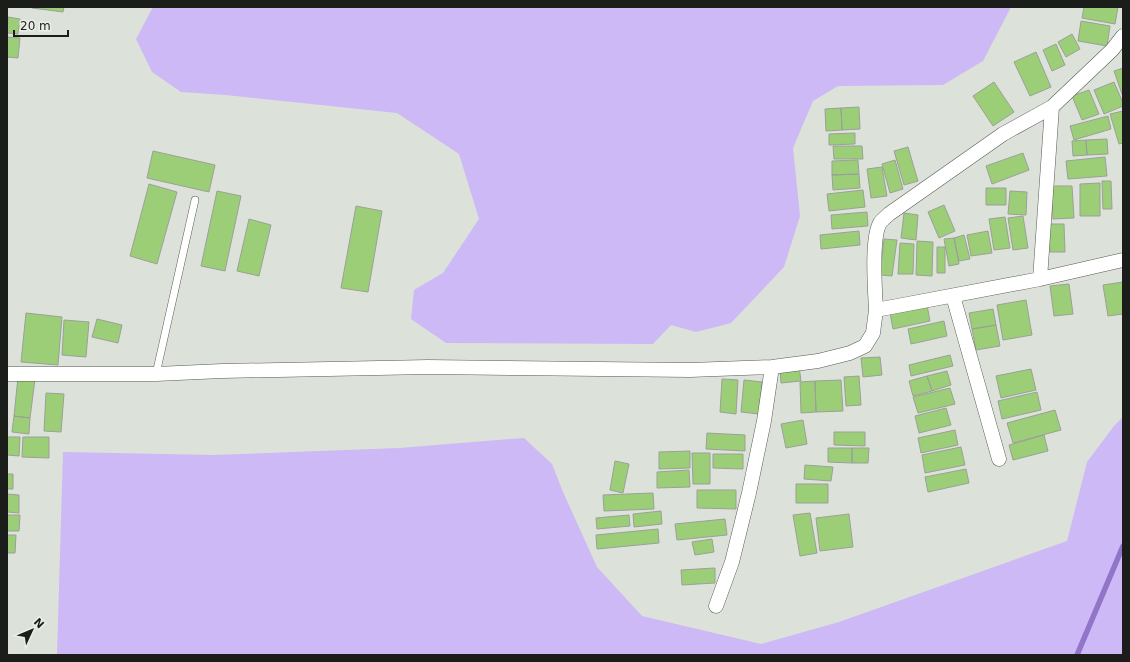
<svg xmlns="http://www.w3.org/2000/svg" width="1130" height="662" font-family="'DejaVu Sans',sans-serif">
  <style>
    .green { fill: #ccb9f6 }
    .lines { fill: none; stroke-linecap: round; stroke-linejoin: round }
    .stream { stroke: #9275c9; stroke-width: 5.5 }
    .building { fill: #9cce78; stroke: #9ba098 }
    .service-casing { stroke: #555a53; stroke-width: 8 }
    .minor-casing { stroke: #555a53; stroke-width: 15 }
    .service { stroke: #fff; stroke-width: 7 }
    .minor { stroke: #fff; stroke-width: 14 }
  </style>
  <rect width="100%" height="100%" fill="#dce2d9"/>
  <path class="green" d="M153,7h858l-28,54 -40,24 -105,1 -25,15 -20,47 7,68 -16,51 -53,56 -35,9 -25,-7 -18,19 -207,-1 -35,-24 3,-29 29,-17 36,-54 -20,-65 -62,-41 -171,-18 -45,-3 -29,-20 -16,-33z
    M1123,417v238h-1066l6,-203 151,3 185,-7 125,-10 28,26 11,28 34,75 45,49 119,28 78,-22 228,-81 20,-79 27,-36z"/>
  <g class="lines">
    <path class="stream" d="M1077,655l46,-109"/>
  </g>
  <path class="building" d="M32,7h32l-1,5 -31,-4z
    M1084,7h34l-3,17 -33,-6z
    M8,17l12,2 -2,15 -11,-1z
    M1081,21l29,5 -3,20 -29,-5z
    M1072,34l8,15 -14,8 -8,-15z
    M7,37l13,1 -2,20 -11,-1z
    M1056,44l9,21 -13,6 -9,-21z
    M1036,52l15,35 -21,9 -16,-34z
    M1123,68v29l-9,-26z
    M994,82l20,30 -21,14 -20,-30z
    M1114,82l9,21v3l-19,8 -10,-24z
    M1089,90l10,24 -17,6 -10,-24z
    M859,107l1,22 -18,1 -1,-22z
    M841,108l1,22 -16,1 -1,-22z
    M1123,111v32l-4,1 -9,-30z
    M1108,116l3,13 -37,11 -4,-14z
    M855,133v11l-26,1v-11z
    M1107,139l1,15 -21,1 -1,-15z
    M1086,140l1,15 -14,1 -1,-15z
    M833,146h29l1,13h-29z
    M908,147l10,34 -14,4 -10,-34z
    M153,151l62,14 -6,27 -62,-14z
    M1023,153l6,17 -37,14 -6,-18z
    M1105,157l2,19 -39,3 -2,-18z
    M858,160l1,14 -27,1v-14z
    M895,160l8,29 -13,4 -8,-29z
    M882,167l5,29 -16,2 -4,-29z
    M859,174l1,14 -27,2 -1,-15z
    M1102,181h9l1,28h-9z
    M1100,183v33h-20v-32z
    M149,184l28,8 -20,72 -27,-8z
    M1051,186h21l2,32 -21,1z
    M986,188h20v17h-20z
    M863,190l2,17 -36,4 -2,-17z
    M217,191l24,5 -16,75 -24,-5z
    M1010,191l17,1 -1,23 -18,-1z
    M944,205l11,26 -16,7 -11,-26z
    M356,206l26,5 -14,81 -27,-4z
    M867,212l1,14 -36,3 -1,-14z
    M904,213l14,2 -2,25 -15,-2z
    M1023,216l5,32 -15,2 -5,-32z
    M1005,217l5,31 -16,2 -5,-31z
    M249,219l22,6 -12,51 -22,-5z
    M1049,224h15l1,28h-15z
    M859,231l1,14 -39,4 -1,-14z
    M988,231l4,22 -21,3 -4,-21z
    M964,235l6,24 -11,2 -5,-23z
    M954,238l5,26 -10,2 -5,-27z
    M884,239l13,1 -5,36 -12,-1z
    M917,241l16,1 -1,34 -16,-1z
    M900,243l14,1 -1,30h-15z
    M937,247h8v26h-8z
    M1123,282v32l-15,2 -5,-31z
    M1069,284l4,30 -19,2 -4,-30z
    M1026,300l6,35 -29,5 -6,-35z
    M927,305l3,16 -37,8 -3,-16z
    M993,309l3,16 -24,4 -3,-16z
    M26,313l36,4 -4,48 -37,-3z
    M97,319l25,6 -4,18 -26,-6z
    M64,320l25,2 -3,35 -24,-2z
    M944,321l3,15 -36,8 -3,-15z
    M996,325l4,21 -24,4 -4,-21z
    M950,355l3,11 -42,10 -2,-11z
    M880,357l2,18 -19,2 -2,-19z
    M799,366l2,15 -20,2 -1,-15z
    M1031,369l5,21 -35,8 -5,-22z
    M947,371l4,14 -19,6 -5,-15z
    M859,376l2,29 -15,1 -2,-29z
    M927,376l5,15 -19,5 -4,-15z
    M18,377l17,2 -5,39 -16,-2z
    M722,379l16,1 -2,34 -16,-2z
    M744,380l18,2 -3,32 -18,-2z
    M841,380l2,31 -27,1 -1,-31z
    M815,381l1,31 -15,1 -1,-31z
    M950,388l5,16 -37,9 -5,-16z
    M1037,392l4,18 -39,9 -4,-18z
    M46,393l18,1 -3,38 -17,-1z
    M946,408l5,17 -32,8 -4,-17z
    M1055,410l6,20 -48,13 -6,-20z
    M14,416l16,2 -1,16 -17,-2z
    M803,420l4,24 -21,4 -5,-24z
    M955,430l3,15 -37,8 -3,-15z
    M834,432h31v14l-31,-1z
    M707,433l38,2v16l-39,-2z
    M1044,435l4,16 -35,9 -4,-15z
    M7,437h13l-1,19 -12,-1z
    M23,437h26v21l-27,-1z
    M961,447l4,18 -40,8 -3,-18z
    M828,448h24v15l-24,-1z
    M852,448h17l-1,15h-16z
    M690,451v17l-31,1v-17z
    M692,453h18v31h-17z
    M713,454h30v15l-30,-1z
    M615,461l14,3 -6,29 -13,-3z
    M805,465l28,2 -2,14 -27,-2z
    M966,469l3,14 -41,9 -3,-15z
    M689,470l1,17 -33,1v-16z
    M7,474h6v15h-6z
    M796,484h32v19h-32z
    M697,490h39v19l-39,-1z
    M653,493l1,16 -50,2 -1,-16z
    M7,494l12,1v18l-12,-1z
    M661,511l1,13 -28,3 -1,-13z
    M810,513l7,40 -17,3 -7,-41z
    M849,514l4,33 -33,4 -4,-33z
    M7,515h13l-1,16h-12z
    M629,515l1,11 -33,3 -1,-11z
    M725,519l2,16 -50,5 -2,-16z
    M658,529l1,14 -62,6 -1,-14z
    M7,535h9l-1,18h-8z
    M712,539l2,13 -19,3 -3,-13z
    M715,568v15l-33,2 -1,-15z"/>
  <g class="lines">
    <defs>
      <path id="service" d="M156,374l39,-174"/>
      <path id="minor" d="M1040,279l12,-172
        M953,296l46,163
        M876,310c-1,-20 -5,-72 4,-87 2,-3 6,-6 9,-9l114,-80 49,-27 60,-57 11,-14
        M7,374h149l66,-3 206,-4 262,3 82,-3 46,-6 32,-8 15,-7 8,-13 3,-23 164,-31 83,-19
        M716,606l16,-44 17,-69 15,-72 8,-54"/>
    </defs>
    <use href="#service" class="service-casing"/>
    <use href="#minor" class="minor-casing"/>
    <use href="#service" class="service"/>
    <use href="#minor" class="minor"/>
  </g>
  <rect width="1130" height="662" fill="none" stroke="#1b1d1a" stroke-width="16"/>
  <g transform="translate(32 630) rotate(46)" stroke="#eaefe6" stroke-width="3" paint-order="stroke">
  <path d="M0-3L7 15L0 10L-7 15Z" fill="#1b1d1a"/>
  <text y="-6" font-size="11" font-weight="bold" text-anchor="middle" fill="#1b1d1a">N</text>
  </g>
  <path d="M14 30v6h54v-6" fill="none" stroke="#1b1d1a" stroke-width="2"/>
  <text x="20" y="30" font-size="12" fill="#1b1d1a" stroke="#eaefe6" stroke-width="3" paint-order="stroke">20 m</text>
</svg>
